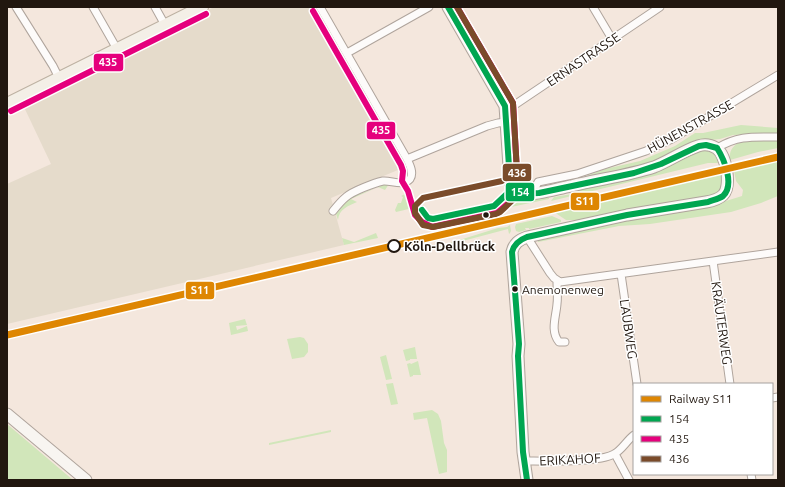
<svg xmlns="http://www.w3.org/2000/svg" width="785" height="487" font-family="Ubuntu,sans-serif">
  <style>
    .commercial { fill: #e5dbcb }
    .green { fill: #d1e6ba }
    .lines { fill: none; stroke-linecap: round; stroke-linejoin: round }
    .street-casing { stroke: #afa49c; stroke-width: 9 }
    .secondary-casing { stroke: #afa49c; stroke-width: 13 }
    .primary-casing { stroke: #bdb1a2; stroke-width: 14 }
    .street { stroke: #fdfbfa; stroke-width: 7 }
    .secondary { stroke: #f8f5f1; stroke-width: 11 }
    .primary { stroke: #f4efe7; stroke-width: 12 }
    .bus-1-casing { stroke: #fff; stroke-width: 9 }
    .bus-2-casing { stroke: #fff; stroke-width: 9 }
    .bus-3-casing { stroke: #fff; stroke-width: 9 }
    .bus-1 { stroke: #00a651; stroke-width: 6 }
    .bus-2 { stroke: #e5007d; stroke-width: 6 }
    .bus-3 { stroke: #7a4b2a; stroke-width: 6 }
    .rail-1-casing { stroke: #fff; stroke-width: 10 }
    .rail-1 { stroke: #de8602; stroke-width: 7 }
    .bus-dot { fill: #21170f; stroke: #fff; stroke-width: 1.5 }
    .stop-dot { fill: #fff; stroke: #21170f; stroke-width: 2 }
    .labels { text-anchor: middle; dominant-baseline: central; stroke-width: 3; stroke-linejoin: round; paint-order: stroke }
    .bus-label { font-size: 12px; fill: #21170f; stroke: #fff; text-anchor: start }
    .street-label { font-size: 13px; fill: #21170f; stroke: #fff }
    .stop-label { font-size: 13px; font-weight: bold; fill: #21170f; stroke: #fff; text-anchor: start }
    .line-badge { stroke: #fff; stroke-width: 1.5 }
    .badge-label { font-size: 11px; text-anchor: middle; font-weight: bold; fill: #fff }
  </style>
  <rect width="100%" height="100%" fill="#f4e7dd"/>
  <path class="commercial" d="M214,7h101l90,160 -74,31 13,47 -337,79v-140l44,-20 -28,-59z"/>
  <path class="green" d="M741,125l37,3v5l-45,2 -13,4 -19,2 -40,19 -25,9 -43,9h-12l24,-9 35,-8 35,-15 20,-13h8z
    M778,139v9l-20,4 -28,8c-3,-25 31,-20 48,-21z
    M705,149c8,3 11,6 13,14h-10l-157,38 3,-4 18,-3 4,-3z
    M778,160v36l-17,7 -30,9 -81,12 -31,2 -81,16v-3l98,-23 77,-11 29,-9 1,-6 -7,-9 -2,-10z
    M720,174c5,10 2,17 -8,21l-135,26 -4,-1h-7l-12,-8z
    M386,184h3l-4,6 -7,-3 -27,12 6,3c-9,4 -18,7 -19,18l-2,-6 11,-13 5,-4z
    M407,193l3,1 1,6h-2l1,7h3v1l-17,4 -1,-2 3,-7h3l2,-6 -2,-1z
    M549,198v1l-38,8 -2,-5 4,-2z
    M552,216l9,4v2l-32,7v-1h-4l1,2 -7,2 -3,-1 -1,-4 1,-3z
    M510,225l1,6 -1,2 -1,1 -1,-5 -68,18 1,4h-2l-2,-4 61,-19 9,-1z
    M376,233l2,5 -34,7 -2,-7 12,4z
    M245,319l2,6 -11,1 1,4 10,-4 1,5 -17,4 -2,-12z
    M300,337l4,1 4,6v8l-4,5 -12,2 -5,-20z
    M415,347l2,12h-7v1l-4,1 -3,-11z
    M386,355l6,24 -6,1 -6,-23z
    M418,361l3,14h-8v1l-3,1 -3,-13 3,-1 1,1z
    M393,383l5,21 -7,1 -5,-21z
    M432,410l6,4 3,7 3,22 3,7v22l-8,2 -12,-56 -13,2 -1,-7z
    M7,424l66,56h-66z
    M331,430v2l-62,13v-2z"/>
  <g class="lines">
    <defs>
      <path id="street" d="M16,7l37,59 6,12
        M93,7l24,42
        M155,7l10,18
        M320,7l87,152c3,6 7,14 3,20 -7,8 -19,1 -27,2 -9,2 -30,10 -37,16 -5,4 -9,9 -13,14
        M593,7l19,32
        M347,53l82,-46
        M505,108l8,-2 147,-99
        M717,148c22,-13 36,-11 61,-11
        M407,159l80,-33 11,-3 8,-1
        M536,193l-1,-5 3,-6 39,-8 69,-23 26,-12 106,-64
        M527,237l23,36 4,5 6,4 218,-30
        M713,261l17,123
        M621,274l16,110
        M557,281c0,8 1,16 0,23 -1,13 -7,27 2,38h6
        M772,398l6,-1
        M615,454l14,26
        M524,461c20,0 75,2 90,-7 8,-4 13,-14 20,-19
        M751,474l1,6"/>
      <path id="secondary" d="M448,7l57,99 5,76c2,5 4,9 10,11 16,3 35,-4 51,-7 28,-7 56,-10 83,-19 15,-6 29,-16 44,-21 6,-2 13,-1 18,2 10,6 16,38 7,47 -4,4 -11,6 -17,7l-79,13 -100,22c-8,3 -13,6 -15,15l7,92 -1,12 5,96 4,28
        M7,414l79,66"/>
      <path id="primary" d="M7,104l195,-97"/>
    </defs>
    <use href="#street" class="street-casing"/>
    <use href="#secondary" class="secondary-casing"/>
    <use href="#primary" class="primary-casing"/>
    <use href="#street" class="street"/>
    <use href="#secondary" class="secondary"/>
    <use href="#primary" class="primary"/>
    <defs>
      <path id="bus-1" d="M448,7l57,99 5,76c6,13 17,12 29,11l95,-20 27,-9 38,-18 7,-1 11,3
        M422,210l6,8 5,1 61,-13 19,-18
        M527,480l-4,-28 -5,-96 1,-12 -7,-92c2,-8 7,-12 15,-15l100,-22 81,-13c5,-2 11,-3 15,-6 12,-11 1,-37 -6,-48"/>
      <path id="bus-2" d="M313,11l88,154 2,6 -1,10 6,10 7,24 7,7 10,5 65,-14 22,-19 2,-5 -4,-17 -4,-69 -56,-96
        M11,111l195,-97"/>
      <path id="bus-3" d="M457,7l56,96 4,69 4,18 -2,4 -19,18 -4,2 -63,13 -10,-2 -8,-12v-7l8,-8 79,-17"/>
    </defs>
    <use href="#bus-1" class="bus-1-casing"/>
    <use href="#bus-2" class="bus-2-casing"/>
    <use href="#bus-3" class="bus-3-casing"/>
    <use href="#bus-1" class="bus-1"/>
    <use href="#bus-2" class="bus-2"/>
    <use href="#bus-3" class="bus-3"/>
    <defs>
      <path id="rail-1" d="M7,335l771,-178"/>
    </defs>
    <use href="#rail-1" class="rail-1-casing"/>
    <use href="#rail-1" class="rail-1"/>
  </g>
  <g class="bus-dot">
    <circle cx="486" cy="215" r="3.5"/>
    <circle cx="515" cy="289" r="3.5"/>
  </g>
  <circle class="stop-dot" cx="394" cy="246" r="6"/>
  <g class="labels">
    <g class="bus-label">
      <text x="522" y="289">Anemonenweg</text>
    </g>
    <g class="street-label">
      <text transform="translate(583 59) rotate(-34)">ERNASTRASSE</text>
      <text transform="translate(690 126) rotate(-29)">HÜNENSTRASSE</text>
      <text transform="translate(722 323) rotate(82)">KRÄUTERWEG</text>
      <text transform="translate(629 329) rotate(82)">LAUBWEG</text>
      <text transform="translate(570 459) rotate(-3)">ERIKAHOF</text>
    </g>
    <g class="stop-label">
      <text x="404" y="246">Köln-Dellbrück</text>
    </g>
  </g>
  <g class="line-badge">
    <rect x="93" y="53" width="31" height="19" rx="4" fill="#e5007d"/>
    <rect x="366" y="121" width="30" height="19" rx="4" fill="#e5007d"/>
    <rect x="502" y="163" width="30" height="19" rx="4" fill="#7a4b2a"/>
    <rect x="505" y="182" width="30" height="20" rx="4" fill="#00a651"/>
    <rect x="570" y="192" width="30" height="19" rx="4" fill="#de8602"/>
    <rect x="185" y="281" width="30" height="19" rx="4" fill="#de8602"/>
  </g>
  <g class="badge-label">
    <text x="108" y="66">435</text>
    <text x="381" y="134">435</text>
    <text x="517" y="177">436</text>
    <text x="520" y="196">154</text>
    <text x="585" y="205">S11</text>
    <text x="200" y="294">S11</text>
  </g>
  <rect width="785" height="487" fill="none" stroke="#21170f" stroke-width="16"/>
  <rect x="633" y="383" width="140" height="92" fill="#ffffff" stroke="#a6a29f"/>
  <rect x="641" y="396" width="20" height="6" fill="#de8602" stroke="#a6a29f"/>
  <text x="669" y="403" font-size="12" fill="#21170f">Railway S11</text>
  <rect x="641" y="416" width="20" height="6" fill="#00a651" stroke="#a6a29f"/>
  <text x="669" y="423" font-size="12" fill="#21170f">154</text>
  <rect x="641" y="436" width="20" height="6" fill="#e5007d" stroke="#a6a29f"/>
  <text x="669" y="443" font-size="12" fill="#21170f">435</text>
  <rect x="641" y="456" width="20" height="6" fill="#7a4b2a" stroke="#a6a29f"/>
  <text x="669" y="463" font-size="12" fill="#21170f">436</text>
</svg>
